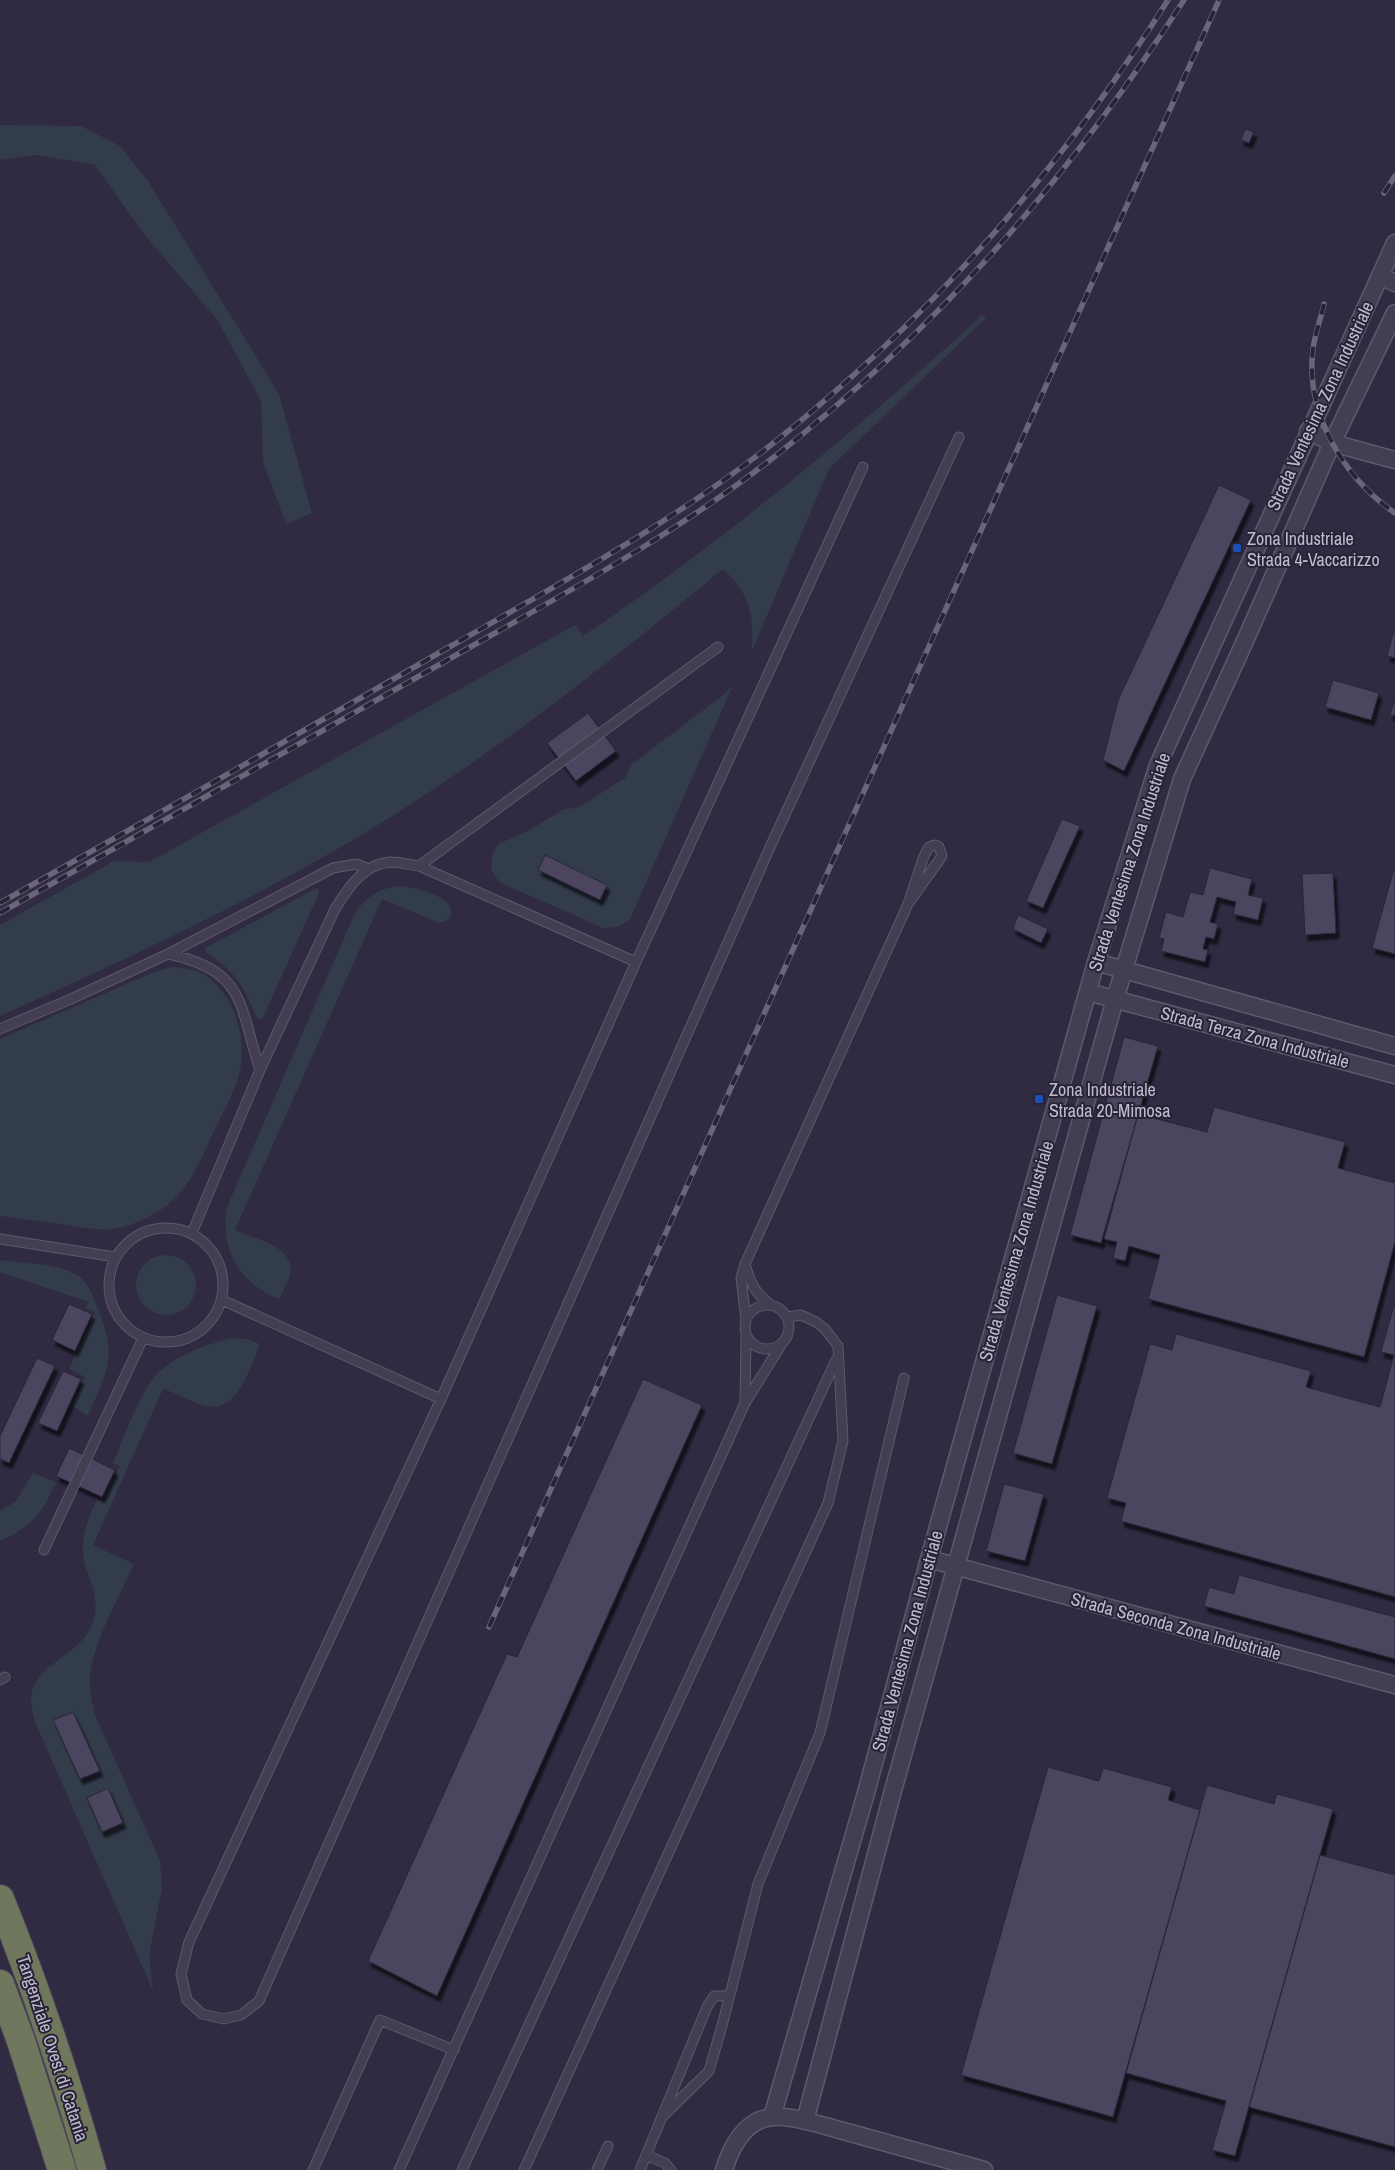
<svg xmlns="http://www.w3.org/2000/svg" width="1395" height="2170" font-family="'Archivo Narrow',sans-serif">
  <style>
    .green { fill: #333c4b }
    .building { fill: #4b455f; stroke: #2a2539; filter: url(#shadow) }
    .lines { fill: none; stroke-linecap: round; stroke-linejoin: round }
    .service-casing { stroke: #5e596c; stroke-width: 11 }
    .minor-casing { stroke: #5e596c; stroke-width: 19 }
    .motorway-casing { stroke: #4b4659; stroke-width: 30 }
    .service { stroke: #433e52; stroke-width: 9 }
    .minor { stroke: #433e52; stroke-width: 16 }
    .motorway { stroke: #6f775c; stroke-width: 28 }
    .rail-casing { stroke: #6b657b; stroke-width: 5.5 }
    .rail { stroke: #282337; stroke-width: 4; stroke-dasharray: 11; stroke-linecap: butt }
    .transit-dot { fill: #1a4fb4; stroke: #282337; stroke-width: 2 }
    .labels { text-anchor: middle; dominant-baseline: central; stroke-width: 4; stroke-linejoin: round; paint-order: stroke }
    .street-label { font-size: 18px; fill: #c0bbcc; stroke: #282337 }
    .poi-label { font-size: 18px; fill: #c0bbcc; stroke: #282337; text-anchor: start }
  </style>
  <defs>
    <filter id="shadow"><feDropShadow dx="3" dy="5.5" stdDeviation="1" flood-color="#0009"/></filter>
  </defs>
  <rect width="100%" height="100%" fill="#302a42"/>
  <path class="green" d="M0,125l81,1 39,20 28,35 131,213 33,119 -26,11 -23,-62 -2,-61 -43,-80 -75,-88 -48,-68 -59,-10 -36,5z
    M982,315l4,3 -157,151 -77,182c2,-36 -2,-57 -29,-82 -101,83 -202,164 -312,235 -130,84 -271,149 -411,212v-91l114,-64 35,1 426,-237 8,11c142,-96 274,-206 399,-321z
    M733,685l-103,234c-9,8 -16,9 -27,9l-104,-46 -8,-13 1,-14 6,-11 30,-13 34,-21 17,-3 46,-29 7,-14 90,-68z
    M396,886c12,0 61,9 55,29 -2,6 -7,6 -12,8l-57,-24 -147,331c18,9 56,14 56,41 -1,8 -8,20 -12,28 -40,-16 -59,-49 -52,-92l127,-292c11,-17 22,-25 42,-29z
    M315,889h3l1,4 -57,127 -6,-3c-12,-32 -21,-45 -49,-64l-2,-5z
    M172,967c12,1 23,2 33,8 29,18 42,63 35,95 -4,20 -16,40 -25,59 -11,23 -20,49 -39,68 -15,16 -42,29 -63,32 -15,2 -31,-2 -46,-4 -22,-3 -45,-6 -67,-9v-177l154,-67z
    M136 1285a30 30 0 1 1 60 0a30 30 0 1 1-60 0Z
    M0,1260c22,3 56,3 75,14 12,6 16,17 21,30 22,52 13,62 -8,112l-16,-10 13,-29 -16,-8 26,-57 -10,-4 3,-6 -88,-30z
    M232,1338l14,1 14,5c-10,22 -21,69 -54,62 -14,-3 -29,-13 -43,-17l-70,156 41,19c-15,34 -40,76 -44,112 -1,13 2,26 5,39l65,146 2,27 -13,67 4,36 -117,-267c-2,-7 -5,-15 -5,-23 0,-38 49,-43 61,-77 12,-33 -9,-47 -9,-74 -1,-19 7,-35 14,-51l6,2 17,-35 -7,-3c11,-24 26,-71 44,-89 19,-19 50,-30 75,-36z
    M33,1473l23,9c-13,32 -25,45 -56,59v-30l16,-10z"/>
  <path class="building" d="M1245,129l9,3 -5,11 -8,-3z
    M1219,485l32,15 -127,271 -21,-11 15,-60z
    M1395,627v31l-8,-2z
    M1333,680l46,13 -8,27 -46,-13z
    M1395,698v18l-5,-1z
    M588,713l28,38 -40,30 -29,-38z
    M1062,819l18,7 -37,82 -17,-7z
    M545,855l62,30 -7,15 -62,-30z
    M1395,865v89l-23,-6z
    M1210,868l42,11 -4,16 15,3 -5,22 -25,-6 3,-12 -19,-5 -7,25 8,2 -4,15 -8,-2 -3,12 5,1 -3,12 -44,-11 3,-12 -5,-1 7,-26 17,5 7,-25 13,3z
    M1333,873l3,60 -31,2 -3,-61z
    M1018,915l30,14 -7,14 -28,-14z
    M1124,1037l34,9 -57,197 -31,-8z
    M1214,1107l131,35 -7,26 57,15v59l-31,115 -216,-58 12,-44 -31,-9 -4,15 -12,-3 4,-16 -13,-3 34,-125 69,18z
    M1057,1295l40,11 -45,158 -39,-11z
    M1395,1302v295l-274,-76 5,-18 -19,-5 43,-154 22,6 4,-16 135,37 -5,16 74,20 14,-52 -13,-3z
    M69,1304l23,10 -17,37 -23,-11z
    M37,1358l18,8 -46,97 -9,-4v-23z
    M63,1371l18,8 -24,52 -19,-8z
    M643,1379l59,26 -265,591 -69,-35 139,-307 10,3z
    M69,1448l46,22 -13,27 -46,-21z
    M1004,1484l40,10 -19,67 -39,-10z
    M1239,1575l156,42v42l-191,-53 5,-19 25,7z
    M73,1712l27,59 -20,8 -27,-59z
    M1048,1767l51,14 4,-13 69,19 -4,13 32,10 -87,307 -152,-42z
    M1207,1785l67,19 3,-10 56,15 -98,347 -23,-6 14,-49 -100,-28z
    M108,1788l15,35 -21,9 -15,-34z
    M1320,1855l75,20v272l-146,-40z"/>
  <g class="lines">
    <defs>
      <path id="service" d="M863,467l-227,495 -195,437 -252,543 -8,32 6,26 15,14 22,5 17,-4 18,-14 512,-1156 188,-408
        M419,866l299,-219
        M168,954c79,16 71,53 92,116
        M0,1029l71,-30 97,-45 165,-86 23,-4 13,5
        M109 1285a57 57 0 1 1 114 0a57 57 0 1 1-114 0Z
        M192,1233l68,-163 75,-161c13,-21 28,-45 56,-47 9,0 19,3 28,4l217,96
        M0,1239l115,18
        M745,1264c5,17 9,29 25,40
        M222,1300l219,99
        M745 1327a22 22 0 1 1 44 0a22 22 0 1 1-44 0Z
        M746,1320l-5,-42 4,-14 163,-360 16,-48 5,-9 6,-2 4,2 3,9 -34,48
        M745,1402l1,-66
        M44,1550l99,-212
        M0,1680l5,-3
        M662,2117l47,-46 14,-49 35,-138 62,-151 84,-355
        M646,2155l19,8 6,7
        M313,2170l67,-150 74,30
        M399,2170l346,-767 36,-58
        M462,2170l374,-810
        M524,2170l304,-667 15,-62 -5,-95 -13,-17 -9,-7 -15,-7 -13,2
        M597,2170l11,-24
        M640,2170l67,-163 7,-11h15"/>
      <path id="minor" d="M1380,276l15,7
        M1308,431l24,12 63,17
        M1096,962l299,84
        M1088,992l307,83
        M929,1559l466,126
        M772,2117l94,-324 63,-234 167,-597 62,-197 237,-522
        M805,2121l89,-334 221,-788 67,-220 63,-138 87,-198 63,-130
        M724,2170c7,-23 21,-51 49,-53 20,-2 54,10 74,15 46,13 91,25 137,38"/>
      <path id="motorway" d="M0,1899c36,89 66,178 92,271
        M0,1984l21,57 41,129"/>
    </defs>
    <use href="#service" class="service-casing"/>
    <use href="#minor" class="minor-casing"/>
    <use href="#motorway" class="motorway-casing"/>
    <use href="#service" class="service"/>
    <use href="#minor" class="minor"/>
    <use href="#motorway" class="motorway"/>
    <defs>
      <path id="rail" d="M1384,193l11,-17
        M1324,304c-3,14 -9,30 -11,45 -8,64 30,128 82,164
        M0,903c151,-85 301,-170 451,-257 113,-65 228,-127 330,-209 155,-125 281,-269 387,-437
        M0,913c148,-83 296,-167 444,-251 112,-64 228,-125 330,-205 168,-132 294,-278 410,-457
        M489,1627l730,-1627"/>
    </defs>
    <use href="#rail" class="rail-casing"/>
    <use href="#rail" class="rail"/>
  </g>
  <g class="transit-dot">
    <rect x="1232" y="543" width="10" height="10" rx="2.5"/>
    <rect x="1034" y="1094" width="10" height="10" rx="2.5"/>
  </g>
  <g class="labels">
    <g class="street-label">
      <text transform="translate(1320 406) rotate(-65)">Strada Ventesima Zona Industriale</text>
      <text transform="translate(1129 862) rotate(-72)">Strada Ventesima Zona Industriale</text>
      <text transform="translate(1255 1037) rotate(15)">Strada Terza Zona Industriale</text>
      <text transform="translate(1016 1251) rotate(-74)">Strada Ventesima Zona Industriale</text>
      <text transform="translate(1176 1626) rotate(15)">Strada Seconda Zona Industriale</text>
      <text transform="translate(907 1641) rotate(-75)">Strada Ventesima Zona Industriale</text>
      <text transform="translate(53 2048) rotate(72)">Tangenziale Ovest di Catania</text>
    </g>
    <g class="poi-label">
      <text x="1247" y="538">Zona Industriale<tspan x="1247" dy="21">Strada 4-Vaccarizzo</tspan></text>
      <text x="1049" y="1089">Zona Industriale<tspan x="1049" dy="21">Strada 20-Mimosa</tspan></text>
    </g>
  </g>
</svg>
